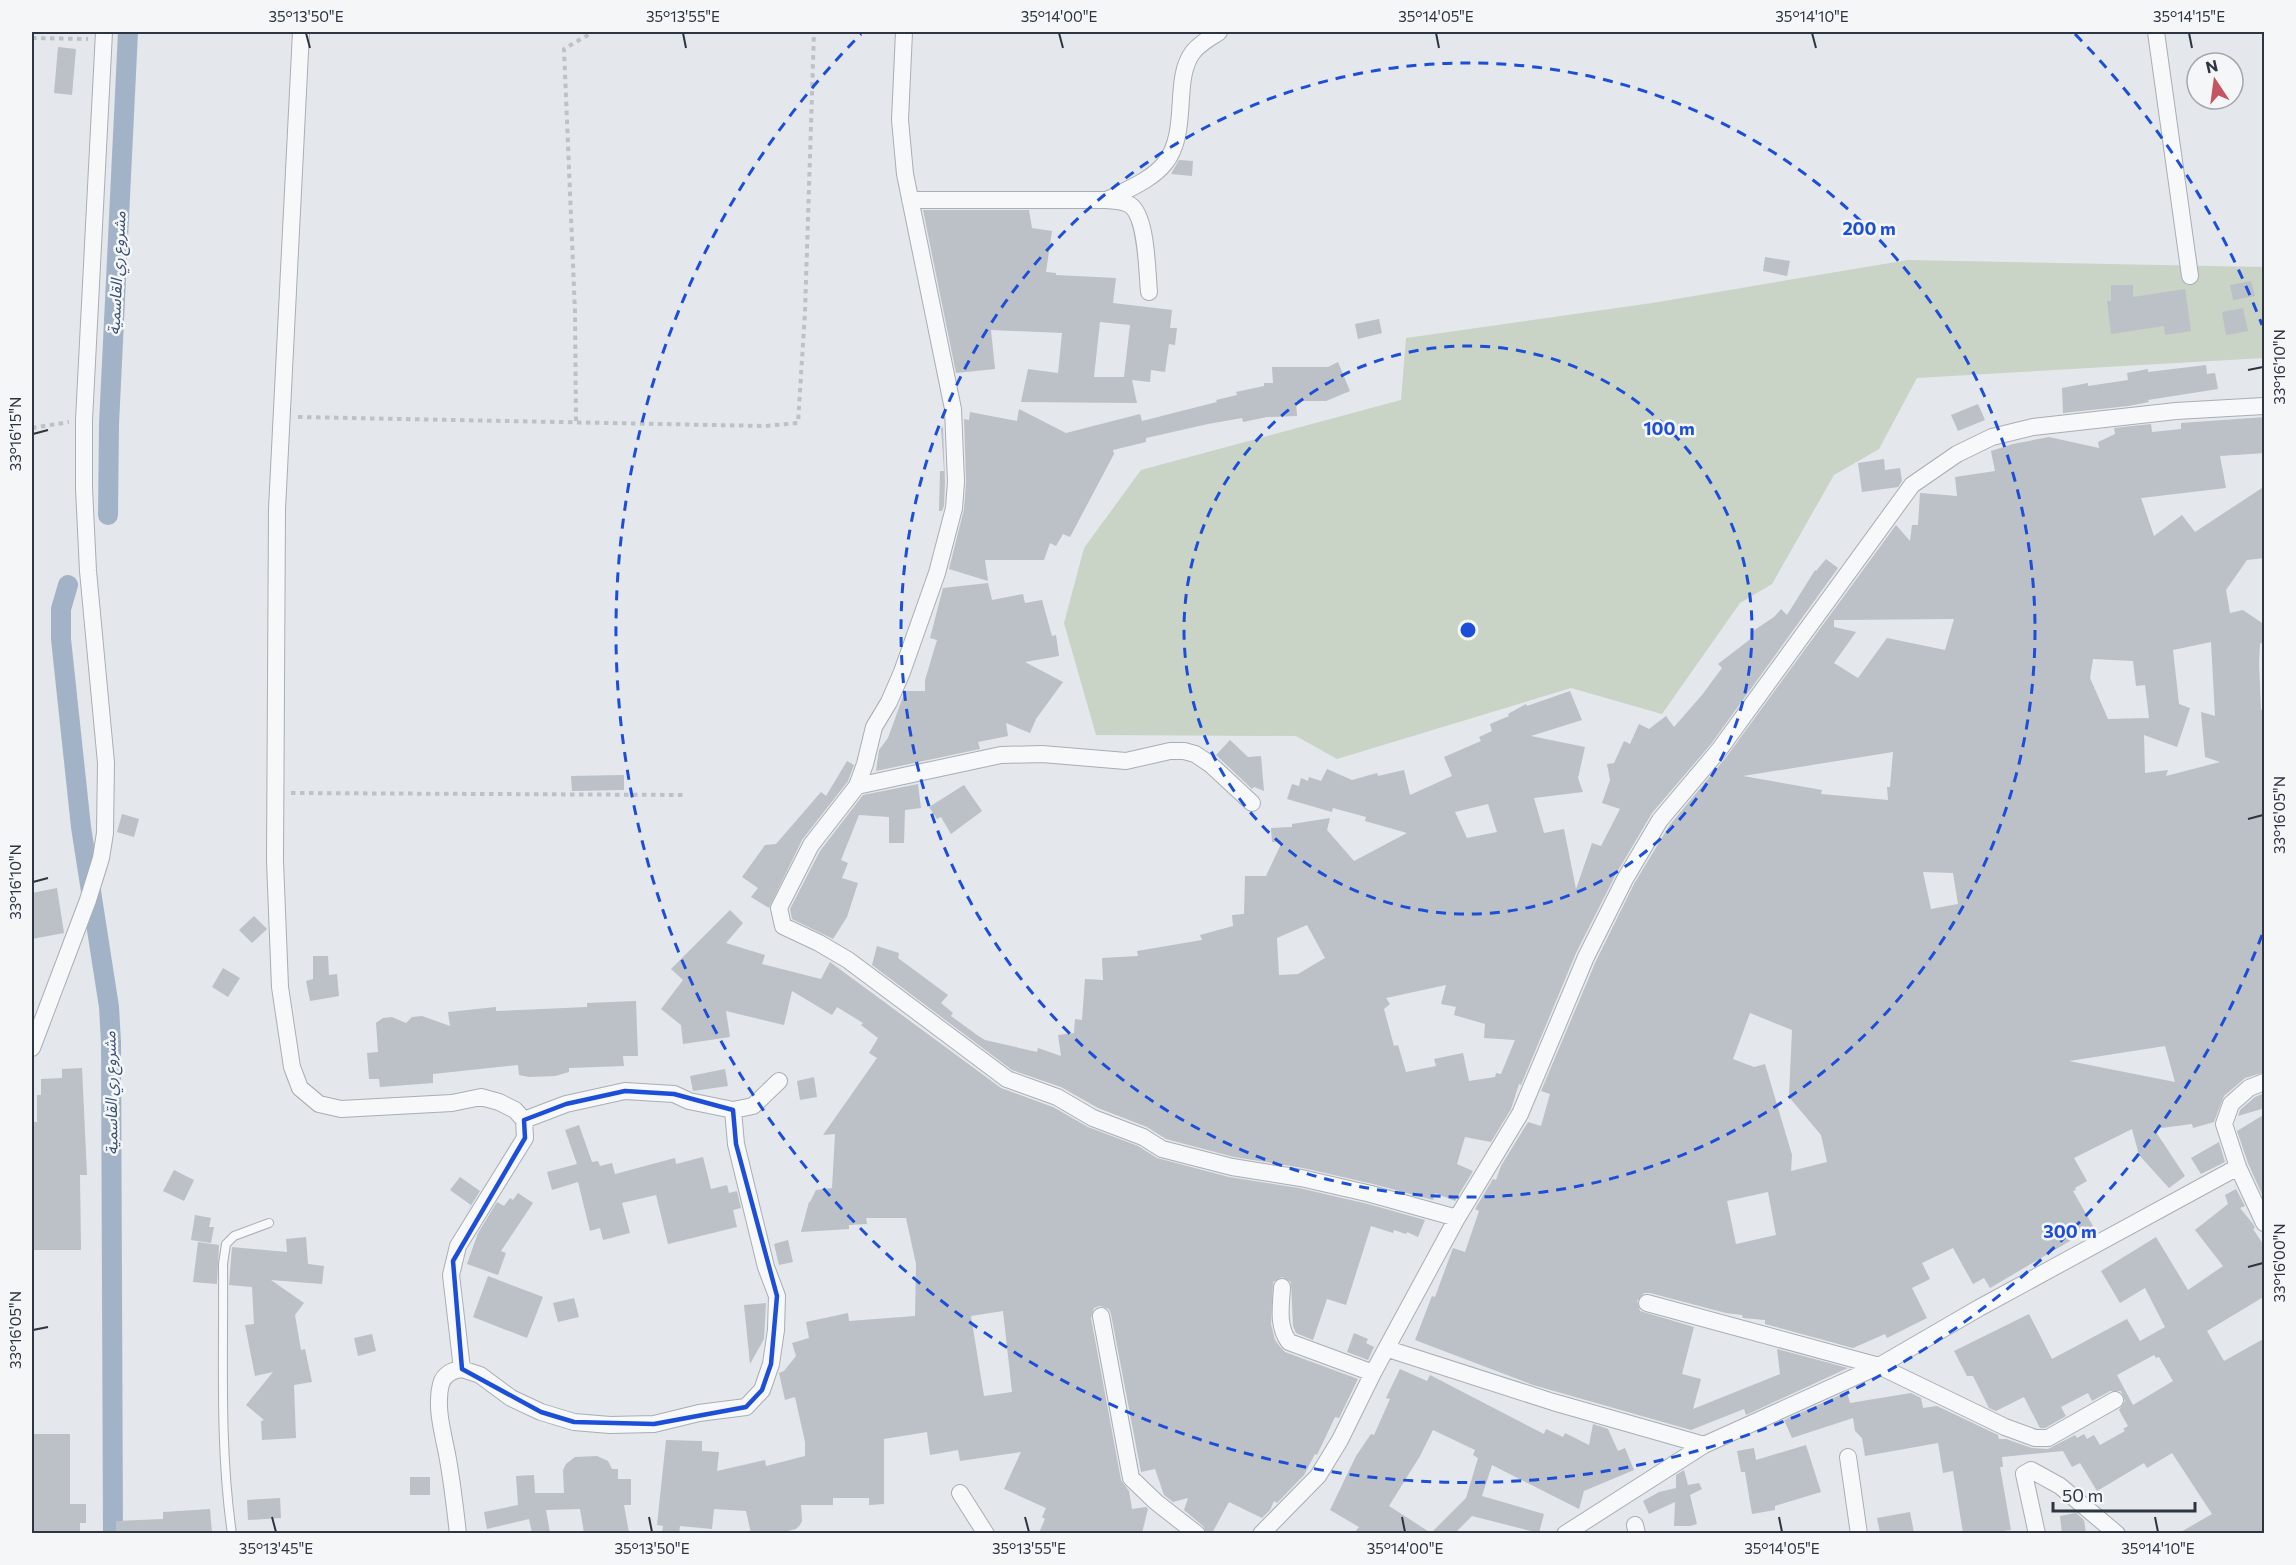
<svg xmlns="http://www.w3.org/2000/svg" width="2296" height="1565" font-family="Commissioner,'Noto Sans Arabic',sans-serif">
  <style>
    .green { fill: #c9d4c6 }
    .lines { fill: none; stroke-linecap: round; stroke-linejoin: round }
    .canal { stroke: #a3b3c7; stroke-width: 20 }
    .building { fill: #bcc0c7; fill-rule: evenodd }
    .service-casing { stroke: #a9aeb5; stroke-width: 10 }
    .minor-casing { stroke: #a9aeb5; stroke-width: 18 }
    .path { stroke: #bec1c6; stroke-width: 4; stroke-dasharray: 4.5 4.5; stroke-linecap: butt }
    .service { stroke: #f7f8f9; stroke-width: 8 }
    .minor { stroke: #f7f8f9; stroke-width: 16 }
    .marked { fill: none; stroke: #1d4ed8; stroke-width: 4.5; stroke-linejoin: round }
    .ticks { fill: none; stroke: #2d3442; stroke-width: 2 }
    .ring { fill: none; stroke: #1d4ed8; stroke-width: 3; stroke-dasharray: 10 8 }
    .labels { text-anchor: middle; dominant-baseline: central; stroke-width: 5; stroke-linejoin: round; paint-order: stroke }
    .water-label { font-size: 16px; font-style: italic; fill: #3b5173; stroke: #f4f6f8 }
    .centre { fill: #1d4ed8; stroke: #f4f6f8; stroke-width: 3 }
    .ring-label { font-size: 18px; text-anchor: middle; font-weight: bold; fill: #1d4ed8; stroke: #f4f6f8; stroke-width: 5; stroke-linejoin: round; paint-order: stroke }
    .neatline { fill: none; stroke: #2d3442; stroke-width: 2 }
    .ticks-label { font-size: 15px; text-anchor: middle; fill: #2d3442 }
  </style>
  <rect width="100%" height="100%" fill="#e4e7eb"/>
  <path class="green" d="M1908,260l356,7v91l-347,20 -38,71 -45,26 -62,109 -32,19 -78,111 -91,-26 -234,71 -41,-23 -200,-1 -32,-112 20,-75 57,-78 260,-70 5,-62 246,-35z"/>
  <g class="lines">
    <path class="canal" d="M108,515l1,-91 19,-392
      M68,585l-7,24v30l20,188 28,180 2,35 2,492"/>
  </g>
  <path class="building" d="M58,47l18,2 -4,46 -18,-2z
    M1179,160l14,1 -1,15 -21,-2z
    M923,210h106l3,18 20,3 -6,41 10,1v2l60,3 -3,25 59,7 -2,18h7l-2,17 -6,-1 -4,28 -14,-2 -1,12 -18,-2 5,23 -116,-1 7,-33 30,4 4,-40 -71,-3 4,39 -39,4zM1100,322l30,3 -6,52h-30z
    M1765,257l25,4 -3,15 -24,-5z
    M2251,281l4,15 -22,4 -3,-15z
    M2111,285h22v12l52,-8 6,42 -26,4 -1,-9 -53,8 -4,-33h4z
    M2243,308l5,23 -22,4 -4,-23z
    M1379,319l3,14 -24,6 -3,-15z
    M1338,362l12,29 -24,10h-30l1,15 -30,1 -24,5 -1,-4 -34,6 -62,14v4l-33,8 1,4 -44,83 -7,-3 -7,12 -6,-3 -6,17h-59l3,21 -39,-12 15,-60 2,-27 -2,-63 5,1 1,-8 47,9 2,-12 47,24 74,-19 2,7 75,-19 -1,-2 21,-5 -1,-3 28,-6v-3h9l-1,-16h56z
    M2206,365l1,9 8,-1 3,16 -70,11 1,2 -21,4 -65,7 -1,-25 26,-5v3l40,-6 -1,-7 21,-4v3z
    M1978,404l7,16 -27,11 -7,-16z
    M2265,417v36l-45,3 6,32 -85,10 13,38 28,-21 13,17 70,-46v72l-18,2 -21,30 4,23 13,-3 22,15v19l-5,-1 -1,20 2,47 4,-1v363l-20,6 -21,18 -10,26 -21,6 -1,-4 -38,5 31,47 -16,12 -30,-33 -7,-26 -58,29 13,23 -12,7 1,2 -3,1 20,35 -19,10 1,2 -85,50 -6,-10 -11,6 -20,-36 -31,15 8,16 -18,9 15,30 -40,20 -2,-4 -32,14 -88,-24v-4l-22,-2 -1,-3 -16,-2 -76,-20h-6l-7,8 3,10 54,16 -12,47 19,5 -8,30 87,-35 -3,-25 71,19 -102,47 -2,-6 -53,21 -158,-45 -118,-45 17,-44 3,1 18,-49 12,4 14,-41 -4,-2 18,-30 3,1 5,-14 27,-44 13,4 9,-32 -9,-3 55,-130 38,-77 35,-58 58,-70 169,-231 14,16 2,-16h6l2,-32 37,3 -2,-19 40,-6 -4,-20 22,-7 36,-7 50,11 -1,-6 17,-8 -1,-6 37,-4 1,8 29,-3v-6zM1954,619l-9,31 -58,-12 -29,40 -24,-15 22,-31 -22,-5v-7zM2211,642l4,74 -14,-4 4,45 15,5 -54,14 2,-6 -23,3 -1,-38 33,12 13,-39 -11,-4 -6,-54zM2093,659l40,2 3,25 9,-1 4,33 -41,1 -18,-41zM1893,752l-3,35h-3l1,13 -67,-6 1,-4 -79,-14zM1923,872l30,1 5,31 -27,5zM1750,1013l42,17 -3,67 32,38 6,27 -36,9 1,-16 -27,-91 -11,3 -21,-8zM2165,1046l10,36 -106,-21zM1768,1192l8,43 -40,9 -9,-43z
    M943,427l2,55 -1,24 -2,5h-3l1,-40h4l-3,-43z
    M1884,459l1,11 15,-2 2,13 -4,6 -36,5 -4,-29z
    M1826,559l12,9 -127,176 -59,69 -36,61 -40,79 -55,132 -2,-1 -8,25 -20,33 -26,-5 -8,27 16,7 -18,30 -20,-8 -2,7 -60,-16 -70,-16 -69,-11 -68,-18 -19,-12 -49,-19 -37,-21 -49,-17 -140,-105 5,-19 22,7 -1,5 50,37 -7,8 12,10 -2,3 26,19 8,5 52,12 1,-4 23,8 -3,-21 16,-2 1,-14 7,1 3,-41 18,1 -1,-22 36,-2 -1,-5 65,-11 -2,-5 33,-9 -1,-11 12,-1 1,-38h21l16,-34h-10l-1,-14 21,-1v-3l38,-6 -3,12 27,31 53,-28 -42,-12 1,-4 -33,-9 -1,4 -45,-13 5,-15 7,2 2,-8 7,3 1,-4 12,4 6,-12 25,11 25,-7 1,3 26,-6 6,25 42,-19 -8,-19 37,-16 -2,-4 13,-6 -2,-7 19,-8 -1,-2 18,-10 1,2 43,-15 12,29 -51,16 54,11 -7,31 5,14 -49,6 10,35 20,-4 12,60 16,-46 9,3 19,-37 -18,-6 8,-23 -3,-16 7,-1 10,-22 6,3 9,-20 10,5 17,-13 8,11 28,-32 20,-27 -4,-4 35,-27 -3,-4 24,-16 7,-8 6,6 28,-45 1,1zM1488,804l9,28 -30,6 -12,-26zM1307,925l18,33 -27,16 -19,1 -2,-37zM1446,985l-5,19 15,3 -2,8 31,9 -1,14 31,2 -14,34 -5,-1 -1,4 -26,4 -6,-28 -29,6 2,7 -30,6 -8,-27 -4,1 -10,-37 6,-5 -4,-6z
    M988,583l4,17 31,-6 2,9 17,-3 10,36 4,-1 3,21 -34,6 38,20 -27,37 -6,14 -24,-10 2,13 -30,6 2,7 -104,22 3,-21 9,-12 17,-47h20v-11l12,-40 -7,-2 13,-50z
    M1230,740l18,17 13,-1 3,35 -10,-4 -2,2 -36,-34z
    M847,761l7,4 -6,16 -46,59 -33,68 -18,-11 7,-9 -16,-11 23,-32 11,-1 45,-52 5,4z
    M624,775v15l-52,1 -1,-15z
    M918,784l3,24 -16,2 -1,33h-15v-26l-30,-2 -18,45 7,3 -6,15 16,5 -11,34 -14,22 -41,-20 -2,-10 30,-58 43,-56z
    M964,785l18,26 -31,23 -10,-17 -4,2 -8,-12z
    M122,814l17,5 -5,18 -17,-5z
    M57,888l7,45 -32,6v-46z
    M730,910l13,13 -17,20 39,12 -3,9 59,15 9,-17 171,126 52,19 35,20 50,19 19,12 72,19 70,11 69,16 57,16 -7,17 -11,-5 -1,2 -12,-4 -1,3 -22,-7 -25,79 -19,-6 -14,41 -17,-7 -3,-7 -2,-44 -9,-5 -9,5 -2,42 4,16 6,8 4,4 73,27 -19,39 -4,-1 -18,38 -2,-1 -11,21 -27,28 -3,-2 -4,9 -8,8 -33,-16 -17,31h-5l-4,-7 -19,-16 4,-12 -15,4 -9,-7 -9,-26 -14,3 -30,-158 -2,-5 -9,-3 -6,2 -3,10 30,162 8,11 3,18 14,-2 2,2 -6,24h-103l6,-14 -3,-2 4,-9 -42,-19 17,-37 -61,9 -2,-11 -28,5 -3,-23 -43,7v65l-15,1v-7h-36v7h-32l1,16 -2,4 -4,4 -16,4h-29l-5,-22 -32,-2 -2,20 -32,-3 -1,7h-17l1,-7 -6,-1 9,-85 36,1v10l17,1 -2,19 48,-11 1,6 39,-10v-14l-10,-45 -10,3 -6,-27 5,-2 12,-15 -4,-13 17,-5 -3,-16 42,-9 1,8 66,-5 1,-52 -10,-46h-40l1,6 -18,1v4l-48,3 8,-30h1l6,-12 16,-2 3,-54 -12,1 54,-77 -8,-5 9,-15 -17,-13 2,-2 -26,-16 -5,8 -40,-24 -8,34 -58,-14 4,26 -47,7 -2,-19 -20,-16 22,-29 -12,-11zM1003,1311l9,81 -28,4 -13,-80z
    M254,916l13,13 -15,14 -13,-13z
    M313,956h15l1,19 8,-1 2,22 -29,5 -4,-20 7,-2z
    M223,968l17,10 -12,19 -16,-10z
    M636,1001l2,55h-15l1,10 -55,2v4l-14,4 -26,1 -10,-2 -1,-10 -85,9v9l-53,4 -1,-8h-10l-2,-26 11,-1 -2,-29 7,-5 9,-1 14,6 6,-6 10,-1 28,10 -2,-14 48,-5v4l91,-4v-4z
    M82,1068l5,107h-7l1,75h-49v-128h5v-27h4v-16l21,-1v-9z
    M725,1069l3,17 -35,5 -3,-15z
    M814,1077l3,20 -17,3 -3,-19z
    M2265,1093v15l-27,8 2,-6 15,-13z
    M2265,1114v84l-1,1 -16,-36 -11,-32z
    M579,1125l13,37 6,-1 2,5 12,-3 3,11 60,-16 1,6 27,-7 8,32 16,-4 2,8 8,-2 4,17 -8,2 4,17 -69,17 -12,-49 -34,8 8,30 -27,7 -3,-12 -10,3 -12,-49 -26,8 -5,-18 30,-8 -12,-34z
    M2219,1142l6,20 -24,12 -10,-16z
    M174,1170l20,10 -10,21 -21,-10z
    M460,1177l20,14 -16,26 7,-12 -21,-15z
    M2236,1189l9,17 -5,2 13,16 2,4 -2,1 12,18v49l-58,35 17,30 41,-23v195h-86l33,-19 -40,-61 -25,15 -3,-5 -47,28 -17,-28 -8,4 -9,-16 -61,6 1,10h-3l11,63 -22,3h-26l-10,-62 -10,2 -5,-30 -73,13 -3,-18 -7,-7 -2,-13 -61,20 -8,-18 63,-28 3,11 61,-10 10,5 2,10 14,-2 61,29 1,4h7l26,9 16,1 27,-14 2,3 7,-4 3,5 7,-4 6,10 25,-14 -2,-2 5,-3 -9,-16 6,-9 -4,-10h-11l-18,10 -4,-8 -27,14 5,9 -21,12h-5l-16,-31 -28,14 -7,-3 -16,-32h-6l-13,-25 75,-37 23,45 75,-40 13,22 25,-14 -20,-39 -25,15 -19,-32 55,-34 32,53 35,-24 -28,-36 33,-26 -3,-9zM2154,1355l2,3 3,-1 14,24 -40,24 -16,-30z
    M518,1193l15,10 -32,48 5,2 -8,22 -31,-11 11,-31 19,-31 7,4 6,-8 3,2z
    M195,1215l16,3 -2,9h5l-3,16 -20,-3z
    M306,1237l2,27 16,2 -2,18 -51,-4 33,23 -9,12 6,35 4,-1 7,33 -18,3 2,53 -34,2 -1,-19 3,-1 -18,-15 27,-33 -18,4 -10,-51 9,-1 -2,-37 -23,-2 3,-38 55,5 -1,-13z
    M788,1240l5,22 -14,3 -5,-21z
    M198,1242l21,3 -2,39 -24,-2z
    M488,1276l55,21 -16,41 -54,-21z
    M574,1298l5,19 -21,5 -5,-19z
    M766,1303l-2,36 -14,25 -6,-59z
    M1354,1333l14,6 -2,4 8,4 -6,13 -21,-8z
    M372,1334l4,17 -18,5 -4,-18z
    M1400,1369l27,12 3,-6 114,59 2,-5 17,8 2,-4 24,12 4,-21 15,5 10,22 7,-3 9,22 -50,21 -5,18 -87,-44 -10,31 62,18 -5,19 -67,-17 -17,17h-101l5,-6 -29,-17 26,-54 15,-22 3,1 16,-36 -4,-1zM1433,1430l42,20 -2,5 5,3 -12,40 -35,35 -42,-27 31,-50z
    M32,1434h38v70h16v19h-6v10h-48z
    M1806,1445l15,47 -46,14v4l-23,4 -7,-42h-4l-4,-21 17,-3 2,12z
    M597,1456l11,5 4,8h6v10h13v26h-7l5,28h-45l-4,-24 -34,1 4,23h-18l-3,-14 -42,10 -3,-17 34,-7 -2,-29 18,-1 1,18h29l-1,-23 3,-6 9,-7z
    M1684,1470l4,15 11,-2 3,6 -12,6 7,29 -7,2h-16l1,-24 -26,12 -6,-13 16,-9 17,-4v-13z
    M410,1477h20v18h-20z
    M280,1498l1,20 -33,2 -1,-20z
    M210,1509l2,24h-96v-12l47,-2v-7z
    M1910,1512l4,21h-34l-3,-15z
    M2076,1513l8,7 2,13h-24l-2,-17z"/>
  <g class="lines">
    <defs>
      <path id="service" d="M232,1534c-13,-89 -8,-180 -9,-270l3,-20 8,-8 35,-13"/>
      <path id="minor" d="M301,32l-24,477 -2,352 5,126 12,80 8,21 19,16 22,5 111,-6 29,-6 18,5 16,8 9,10 1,18 -67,108 -7,29 11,94c-9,1 -18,5 -21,15 -6,22 2,49 6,70 5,26 8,53 11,80
        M904,32l-4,88 5,54 48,235 3,73 -2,26 -17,65 -35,99 -13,30 -15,25 -9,37 -8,22 -46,59 -32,63 4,18 36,17 29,17 159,119 50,18 36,21 50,19 19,12 70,18 69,11 70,16 86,24
        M2156,32l34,244
        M910,200h197c7,1 17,1 23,5 17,11 17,67 19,87
        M1107,200c19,-10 45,-20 58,-37 25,-31 7,-84 28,-111 7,-9 17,-14 26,-20
        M857,786l144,-31 41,-1 84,7 44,-10h14l11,3 15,10 42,39
        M32,1048l56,-148 13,-42 4,-25 1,-70 -18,-192 -4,-83v-68l20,-388
        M2264,1082l-15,6 -18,16 -7,20 14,43 26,56
        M733,1110l20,-4 26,-25
        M1282,1287c-1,19 -5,39 7,55l84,31
        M1647,1303l232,63 126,61 30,11h13l67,-38
        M1101,1316l30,162 25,24 41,32
        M1388,1349l165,53 151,43
        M462,1369l18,6 31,23 30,14 33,10 36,3 44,-1 45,-11 47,-6 16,-17 9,-26 5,-34 1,-34 -11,-29 -30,-123 -3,-34 -44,-9 -15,-7 -49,-3 -59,13 -42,16
        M1848,1457l11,77
        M960,1493l26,41
        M1635,1525l2,9
        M1261,1534l57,-58 22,-36 33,-67 84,-155 63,-104 66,-157 39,-78 35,-59 59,-70 193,-265 45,-31 35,-17 41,-10 143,-16 88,-5
        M1565,1534l139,-89 175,-79 100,-58 259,-141
        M2037,1534l-13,-60 7,-4 29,16 57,48"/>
    </defs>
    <use href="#service" class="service-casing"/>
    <use href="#minor" class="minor-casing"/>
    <path class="path" d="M32,38l56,1
      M298,417l467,9 33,-3 7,-111 9,-280
      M576,421l-1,-109 -11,-263 29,-17
      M32,428l37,-6
      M291,793l396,2"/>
    <use href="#service" class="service"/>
    <use href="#minor" class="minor"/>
  </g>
  <path class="marked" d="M625,1091l49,3 59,16 3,34 41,152 -6,68 -9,26 -16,17 -92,17 -80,-2 -33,-10 -79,-43 -9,-108 72,-123 -1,-18 42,-16z"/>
  <path class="ticks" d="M306,33l4,15M683,33l3,15M1059,33l4,15M1436,33l3,15M1812,33l4,15M2189,33l3,15M2248,370l15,-3M33,434l15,-4M2248,819l15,-4M33,882l15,-4M2248,1267l15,-4M33,1330l15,-3M272,1517l4,15M649,1517l3,15M1025,1517l4,15M1402,1517l3,15M1779,1517l3,15M2155,1517l3,15"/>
  <g class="ring">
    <circle cx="1468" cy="630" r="284"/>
    <circle cx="1468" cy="630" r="567"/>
    <path d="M2262 935A851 851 0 1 1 861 34M2075 34A851 851 0 0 1 2262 325"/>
  </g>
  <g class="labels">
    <g class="water-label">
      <text transform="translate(116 273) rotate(-87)">مشروع ري القاسمية</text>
      <text transform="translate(110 1093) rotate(-91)">مشروع ري القاسمية</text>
    </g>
  </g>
  <circle cx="1468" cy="630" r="9" class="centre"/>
  <g class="ring-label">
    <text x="1869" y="235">200 m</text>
    <text x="1669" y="435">100 m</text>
    <text x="2070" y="1238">300 m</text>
  </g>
  <rect width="2296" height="1565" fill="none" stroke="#f4f6f8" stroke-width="66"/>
  <g transform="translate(2215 81) rotate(347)"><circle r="28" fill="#f4f6f8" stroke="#a4a8af" stroke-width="1.5"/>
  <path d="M0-4.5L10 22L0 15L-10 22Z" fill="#c35661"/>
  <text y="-9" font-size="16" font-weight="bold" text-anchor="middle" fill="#2d3442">N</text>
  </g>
  <path d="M2053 1502v9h142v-9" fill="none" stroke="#2d3442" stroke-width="3"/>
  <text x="2062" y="1502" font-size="18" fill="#2d3442" stroke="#f4f6f8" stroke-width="4.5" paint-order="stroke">50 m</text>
  <rect x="33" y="33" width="2230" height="1499" class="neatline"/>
  <g class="ticks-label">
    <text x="306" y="22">35°13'50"E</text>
    <text x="683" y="22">35°13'55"E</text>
    <text x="1059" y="22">35°14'00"E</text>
    <text x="1436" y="22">35°14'05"E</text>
    <text x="1812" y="22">35°14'10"E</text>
    <text x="2189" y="22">35°14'15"E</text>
    <text transform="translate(2280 367) rotate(-90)" y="5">33°16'10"N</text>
    <text transform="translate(16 434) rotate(-90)" y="5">33°16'15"N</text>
    <text transform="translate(2280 815) rotate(-90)" y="5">33°16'05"N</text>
    <text transform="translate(16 882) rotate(-90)" y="5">33°16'10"N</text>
    <text transform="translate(2280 1263) rotate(-90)" y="5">33°16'00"N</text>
    <text transform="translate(16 1330) rotate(-90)" y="5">33°16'05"N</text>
    <text x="276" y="1554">35°13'45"E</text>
    <text x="652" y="1554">35°13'50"E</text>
    <text x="1029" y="1554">35°13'55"E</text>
    <text x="1405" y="1554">35°14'00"E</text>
    <text x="1782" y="1554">35°14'05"E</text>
    <text x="2158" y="1554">35°14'10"E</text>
  </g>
</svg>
